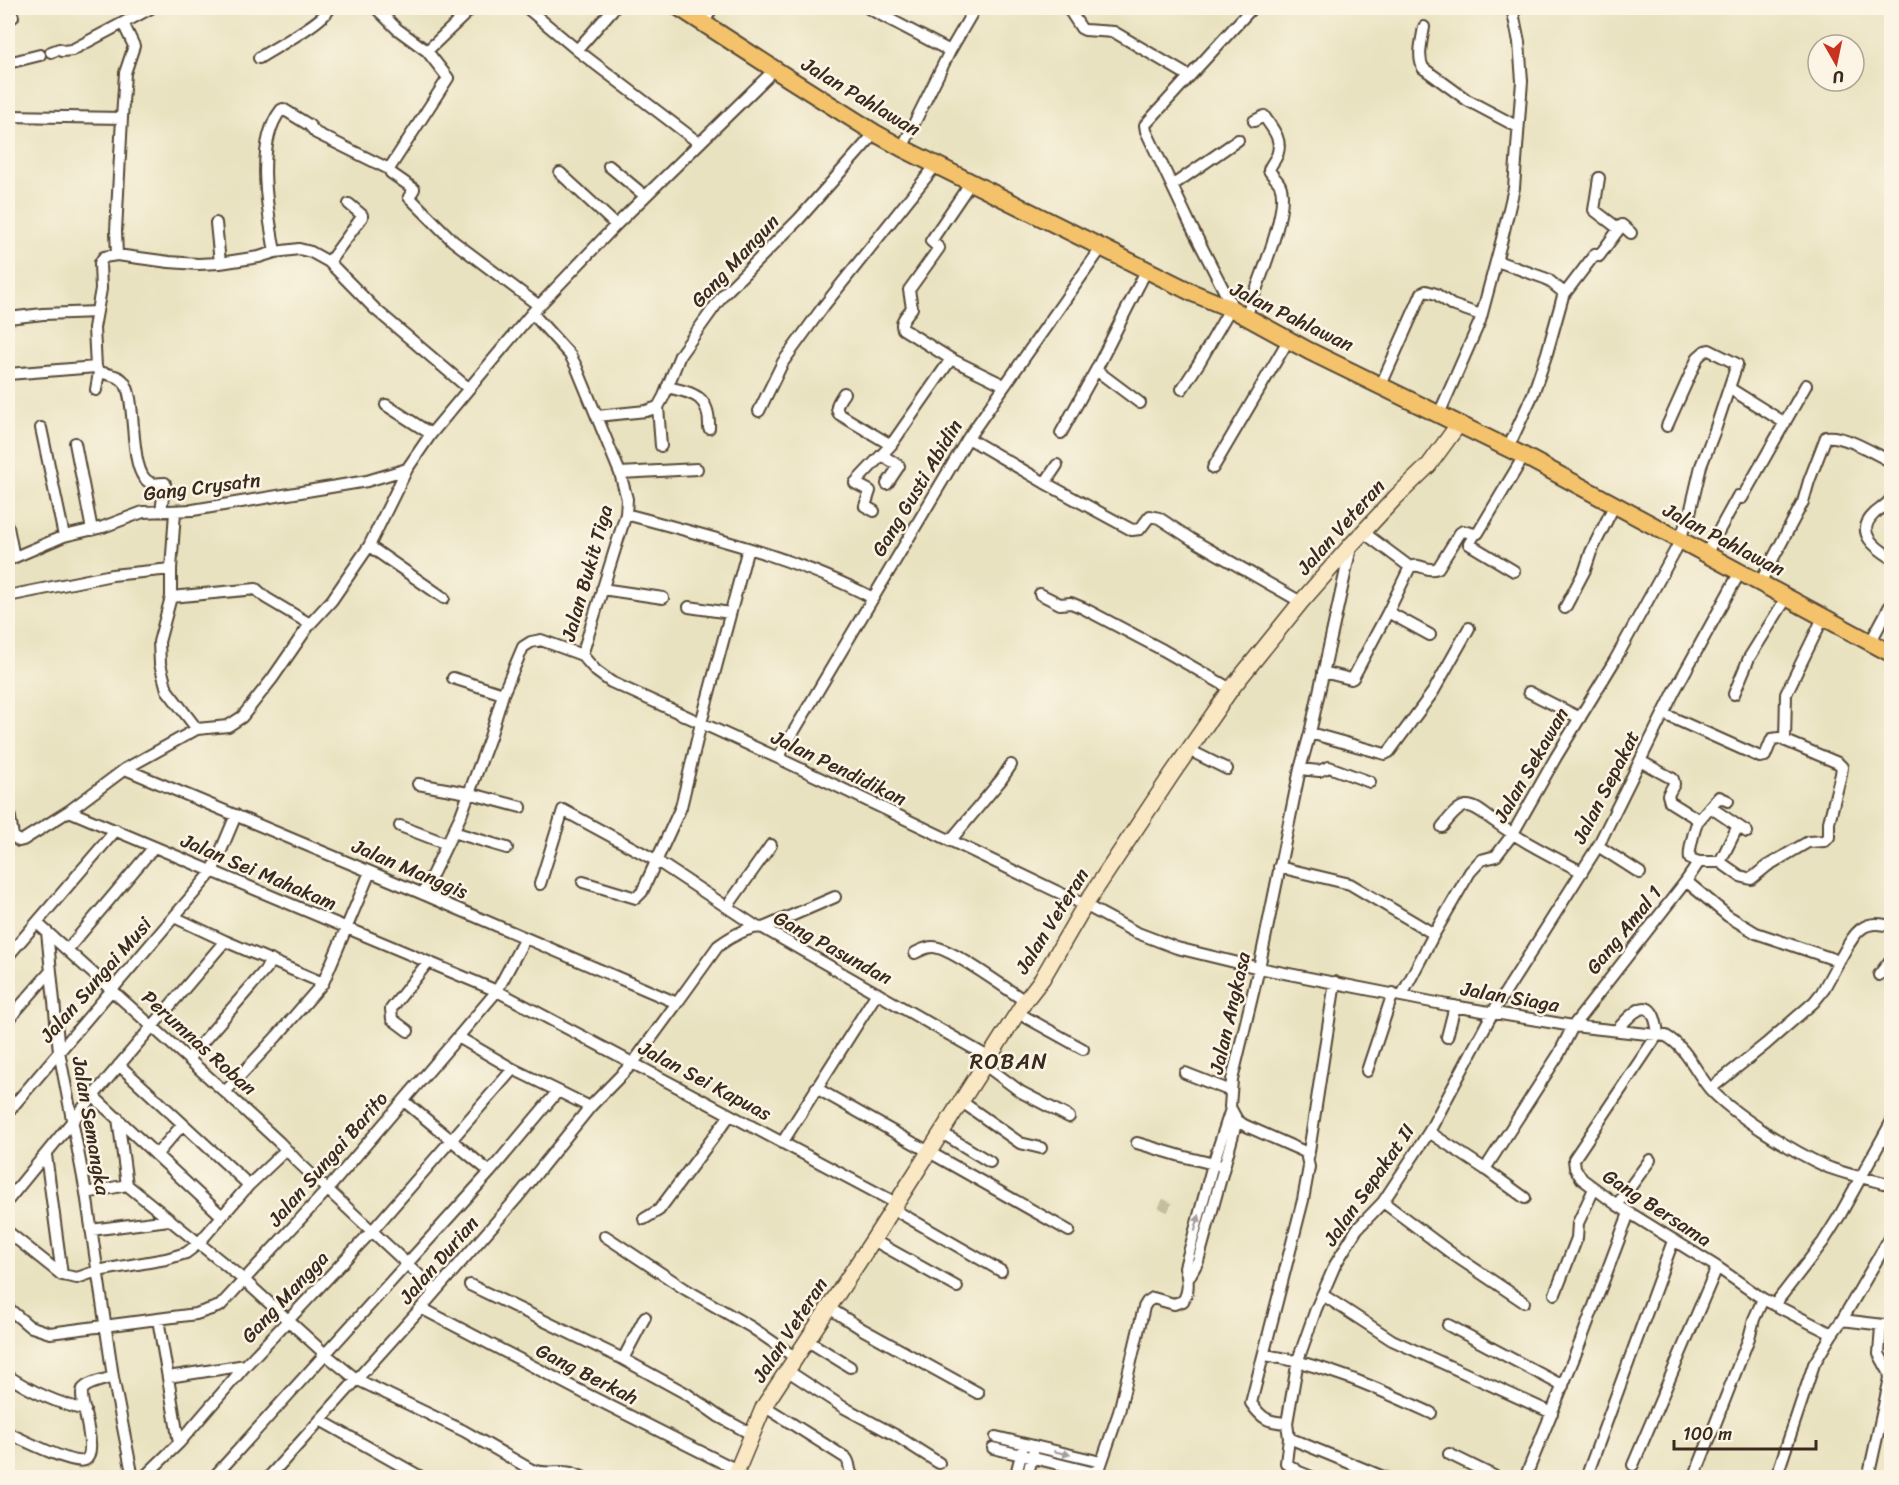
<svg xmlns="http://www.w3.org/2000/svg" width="1899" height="1485" font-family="Sriracha,sans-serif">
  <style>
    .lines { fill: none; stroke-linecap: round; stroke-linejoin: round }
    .street-tunnel { stroke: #c6bda0; stroke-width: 10; stroke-dasharray: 10 5; stroke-linecap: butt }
    .street-casing { stroke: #554636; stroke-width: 14 }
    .secondary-casing { stroke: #554636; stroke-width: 18 }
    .primary-casing { stroke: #554636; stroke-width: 20 }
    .street { stroke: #fff; stroke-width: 10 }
    .secondary { stroke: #fae7c3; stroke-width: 15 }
    .primary { stroke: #f3c26a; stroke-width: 16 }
    .oneway { fill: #a79f9a }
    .labels { text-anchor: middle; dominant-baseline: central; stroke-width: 5; stroke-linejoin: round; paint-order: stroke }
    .street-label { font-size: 20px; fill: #3b2a1e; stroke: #fcf5e5 }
    .quarter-label { font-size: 22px; letter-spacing: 1.5px; fill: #3b2a1e; stroke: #fcf5e5 }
  </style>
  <rect width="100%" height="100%" fill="#fcf5e5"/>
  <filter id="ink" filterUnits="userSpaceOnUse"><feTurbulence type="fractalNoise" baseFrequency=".0167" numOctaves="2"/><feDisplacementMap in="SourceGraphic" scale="12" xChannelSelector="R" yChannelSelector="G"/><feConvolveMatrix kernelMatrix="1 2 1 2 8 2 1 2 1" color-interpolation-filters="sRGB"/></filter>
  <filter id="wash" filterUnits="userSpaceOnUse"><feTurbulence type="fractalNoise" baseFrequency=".008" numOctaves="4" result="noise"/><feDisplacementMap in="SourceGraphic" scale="24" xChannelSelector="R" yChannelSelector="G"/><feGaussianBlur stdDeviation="1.35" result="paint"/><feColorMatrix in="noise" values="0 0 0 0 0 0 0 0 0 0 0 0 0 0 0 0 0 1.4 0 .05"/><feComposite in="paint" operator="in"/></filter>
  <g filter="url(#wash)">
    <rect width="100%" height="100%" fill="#e9e2c0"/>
  </g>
  <g filter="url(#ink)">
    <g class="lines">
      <path class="street-tunnel" d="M1163,1210l5,-10"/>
      <defs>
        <path id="street" d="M10,8l3,9
          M376,8l21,21 30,22 21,27 -59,91
          M527,8l50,42 122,93
          M868,8l82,43
          M1068,8l13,20 4,2 29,2 75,44
          M703,24l9,-16
          M1424,27c-2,13 -7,29 -1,41l44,32 51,27
          M577,50l37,-42
          M427,51l45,-43
          M51,52l8,-3 3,2 10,-1 51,-27
          M259,58c17,-11 63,-35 71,-50
          M8,63l32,-8
          M8,116l114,2 3,-45 9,-27 -11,-23 28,-15
          M122,118l-6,113 1,24 52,7 29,2 22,-1 39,-6 16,-5 24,-3 12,3 18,10 46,47 93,79
          M902,148l48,-97 25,-43
          M609,166l36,30
          M560,173l56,52
          M1599,178l-5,32 25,19
          M971,182l-40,59 8,7 -30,42 3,18c-4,6 -13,13 -9,21l48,30 53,26
          M1173,185l65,-45
          M216,223l4,40
          M275,252c-7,-40 -21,-108 6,-142l2,-1 26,16 7,8 73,36 2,4 23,16 -5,8 44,44 85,64
          M117,255l-13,2 -4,6 1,26 -7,39 2,39 3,5c7,2 20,3 25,10 14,16 3,93 27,101 4,1 9,0 14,0l-4,28
          M1497,261l50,18 16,13v4l-16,57 -14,41 -25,54
          M329,262l33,-45v-2l-13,-11
          M1563,296l32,-42 4,2 23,-31 9,8
          M1234,310l-43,-84 -45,-95 -1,-6 107,-117
          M1246,317c9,-27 45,-108 34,-132 -2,-5 -8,-9 -11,-15 2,-7 8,-11 9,-18 4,-14 -7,-25 -14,-36l-10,5
          M8,318l35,-4 54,-2
          M8,374l88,-7
          M1381,385l41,-92 4,-2 10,3 16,11 29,10
          M667,387c27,6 43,9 42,41
          M1729,388l56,35
          M1182,389l17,-26 31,-54
          M96,390l3,-18
          M844,393c-5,8 -10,13 -5,21l52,31 60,-86
          M1140,403l-44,-33 51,-101
          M386,405l45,29
          M658,407l3,39
          M759,411l24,-49 40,-55 113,-142
          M1439,414l41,-93 22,-82 12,-51 8,-107 -3,-39 -7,-34
          M597,416l49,-5 12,-4 6,-11 16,-41 43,-60 76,-76 76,-86
          M41,428l23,108
          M1061,433l35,-63
          M968,438l77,45 87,47 8,-1 10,-13 9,2 32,21 110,63
          M75,443l17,87
          M882,455l17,11 -12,18
          M1213,468l76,-129
          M620,473l77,-4
          M1045,483l12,-18
          M1892,498c-6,8 -11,10 -18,16 -20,19 2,34 18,44
          M874,511l-9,-5 5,-15 -15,-8 36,-38
          M175,512l-4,57v28l-12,45 1,22 7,26 30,39
          M626,514c83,23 170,43 247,84
          M8,527l6,31
          M1363,532l47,35 -22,45 42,23
          M1475,534l-6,10 45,27
          M369,546l75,52
          M1706,554l32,-58 4,2 64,-113
          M8,560l56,-24 39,-9 40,-15 50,-2 174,-29 40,-12
          M1410,567c10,-5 17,6 28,1l22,-35 3,-2 12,3 3,-1 46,-77
          M1760,583l43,-81 6,-21 17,-44c18,-3 49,17 66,25
          M602,589l61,9
          M1040,594l20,10 11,-1 12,5 80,42 68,39
          M8,596l104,-21 59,-6
          M171,597l85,-8 10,9 44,26
          M689,607l41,6
          M1565,608l20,-38 6,-18 23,-46
          M1870,643l22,-41
          M582,655l14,16 15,11 167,76 307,147 50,27 42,16 82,20 188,37 126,21 93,10c21,12 29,35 44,53 24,26 82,62 115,77 21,9 45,13 67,19
          M582,655l44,-141 1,-15 -7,-26 -44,-107 -6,-11 -38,-42 84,-88 151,-148
          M1323,672l28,7 2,-1 35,-66
          M453,678l50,16
          M1529,692l51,26
          M1734,694l15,-36 38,-61
          M1664,714l96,43 5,-1 7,-17 7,-1 59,25 4,4 -1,7 -12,48v15l-4,4 -17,1 -41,24 -16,13 -11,-3 -20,-14 18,-36
          M1310,733l75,21 4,-2 44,-60 36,-64
          M1785,741l1,-47 37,-76
          M1189,750l38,19
          M778,758l190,-320 134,-191
          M1640,761l33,18 1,5 -6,11 2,7 29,18 11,-13 37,25
          M125,769l72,-40 31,-3 14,-9 30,-38 38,-55 22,-24 37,-54 38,-77 24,-35 101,-121
          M1300,769l19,2 10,-4 41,15
          M418,784l50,9 53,14
          M8,806l5,30
          M1710,807l9,-10 9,4
          M69,811l428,180 399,212
          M1699,820c-4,5 -11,33 -9,39l9,3h21
          M400,826l47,18
          M1442,827c6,-7 15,-20 24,-21 10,-1 20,10 28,15 27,20 58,35 88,51
          M453,832l54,16
          M13,836l6,5 4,-1 46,-29 56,-42 298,125 254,109 -44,60 -43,44 -74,92 -95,109 -153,170
          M950,841l51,-61 10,-15
          M1598,846l42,27
          M1279,867l71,17 84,50
          M1686,881l13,-19
          M583,882l53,16 6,-6 39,-85 20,-84 47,-175
          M540,884l23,-74 94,51 100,66
          M423,894l38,-79 29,-78 13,-43 20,-47 8,-5 10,-2 41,15
          M727,907l44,-62
          M174,917l51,24 98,42
          M37,923l188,169 55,51 18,19 137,128
          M763,928l72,-31
          M47,932l12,119 27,142 27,184 20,101
          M67,950l87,-103
          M915,953c6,-3 11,-6 18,-6 17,0 75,43 92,54
          M8,956l108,-126
          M1879,975l13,-17
          M1402,995l32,-61 36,-62 11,-12 15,-4 16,-21 44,-78 59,-97 61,-111 14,-36 11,-47 14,-36 22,-66 -28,-14 -4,1 -7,6 -31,69
          M677,1003l41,-57c11,-8 32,-21 45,-18l227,130
          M1018,1013l65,36
          M8,1020l42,-48
          M1617,1030c18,-21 36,-38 41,4l-84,125 1,9 7,11 35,26 100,62 46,32 69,35
          M408,1031l-16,-12 -1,-10 37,-47
          M458,1037l55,32
          M1447,1037l8,-31
          M188,1059l78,-90 5,-9
          M119,1065l130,120
          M985,1065l36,27 48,25
          M1367,1071l26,-78
          M1185,1073l46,18
          M816,1088l253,143
          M1710,1089l56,-45 48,-42 8,-10 17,-31
          M225,1092l52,-56 46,-53 47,-111
          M93,1096l129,120
          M404,1101l86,71
          M962,1102l58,41 21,5
          M8,1112l204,-240 24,-57
          M118,1118l9,67
          M1429,1132l56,37 74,-115 14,-28 113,-145 42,35 28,17 83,28c14,-24 21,-45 53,-34
          M942,1133l48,29
          M782,1143l95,-150
          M1137,1143l44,13 37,9
          M46,1155l16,120
          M156,1155l27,-31
          M1308,1158l27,-176
          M1485,1169l40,29
          M86,1193l41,-8 117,95 80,73 32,26 108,52 68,39c21,7 30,-4 52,8
          M8,1200l85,-104 132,-155
          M1383,1202l68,51 73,49
          M1617,1205l33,-45
          M893,1209l108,62
          M644,1219l15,-9 71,-95
          M91,1230l78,-10
          M8,1232l54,43 15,3 20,-7 69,-12 20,-6 12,-9 51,-59 37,-35
          M605,1236l80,53 66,38 45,31
          M873,1240l84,47
          M1188,1279l10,-18 39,-141
          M470,1285l153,74 64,35 31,22 35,19
          M1555,1294l22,-56 1,-15 16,-34
          M1323,1295l69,45 160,73
          M1775,1304l48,-62 17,-27 52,-94
          M8,1308l21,18 21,7 146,-19 24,-8 108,-117 130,-152 39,-46 28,-53
          M421,1308l163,85 153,77
          M829,1308l33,21 116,64
          M158,1319l21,124
          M1842,1320l50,6
          M1448,1325l115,61
          M808,1341l42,26
          M1265,1355c62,10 109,32 166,58
          M623,1359l22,-42
          M788,1371l55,36 52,28 44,28
          M8,1376c24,16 49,27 77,34
          M168,1377l78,-12
          M764,1406l82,52c6,7 1,15 9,20
          M320,1420l103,58
          M1287,1423c-19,-1 -25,-4 -36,-20l52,-203 6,-33 -3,-14 -3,-2 -59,-26 -7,-5 -7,-13 2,-27 27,-112 41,-199 10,-36 41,-186
          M8,1433c13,6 67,33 77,27 15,-8 -8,-62 -2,-71 6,-7 22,-9 30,-12
          M996,1437l105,25
          M1289,1438l97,40
          M993,1448l98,24
          M1449,1454l49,24
          M1633,1465l84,-198
          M143,1478l36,-35 67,-78 126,-134 141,-162 45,22
          M213,1478l277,-306 68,-81 32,16
          M1015,1478l7,-27
          M1027,1478l6,-25
          M1089,1478l2,-6 8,-2 20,-58 25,-105 3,-5 6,-4 21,6 9,-3c7,-11 5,-22 2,-34l28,-103 18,-55
          M1314,1478l-15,-6 -13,-9 3,-25 -2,-15 11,-63 18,-51 19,-44 22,-36 26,-27 46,-70 64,-120 105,-166 77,-156 65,-118
          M1525,1478l55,-135 49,-130
          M1586,1478l87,-237
          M1694,1478l55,-140 5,-19 9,-20
          M1776,1478l38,-114 18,-30 10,-14 50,-86
          M1868,1478l22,-100 -1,-6 -10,-18 2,-28"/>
        <path id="secondary" d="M734,1478l30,-72 109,-166 152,-239 17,-22 43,-74 87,-131 59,-85 70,-87 51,-58 43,-46 34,-33 29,-40"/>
        <path id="primary" d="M680,8l108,70 87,55 27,15 291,145 41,17 75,41 215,105 368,198"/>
      </defs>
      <use href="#street" class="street-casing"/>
      <use href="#secondary" class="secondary-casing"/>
      <use href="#primary" class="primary-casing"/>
      <use href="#street" class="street"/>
      <use href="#secondary" class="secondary"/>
      <use href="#primary" class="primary"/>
    </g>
    <defs><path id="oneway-solid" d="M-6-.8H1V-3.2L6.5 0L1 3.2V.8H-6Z" transform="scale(1.5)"/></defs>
    <g class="oneway">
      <use href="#oneway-solid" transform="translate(1197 1223) rotate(-74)"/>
      <use href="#oneway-solid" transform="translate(1062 1453) rotate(12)"/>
    </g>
  </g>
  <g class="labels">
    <g class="street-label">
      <text transform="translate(861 97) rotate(31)">Jalan Pahlawan</text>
      <text transform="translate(735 261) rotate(-47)">Gang Mangun</text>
      <text transform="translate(1292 317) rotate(26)">Jalan Pahlawan</text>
      <text transform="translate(202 487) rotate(-7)">Gang Crysatn</text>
      <text transform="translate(917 488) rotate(-59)">Gang Gusti Abidin</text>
      <text transform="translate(1341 527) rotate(-48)">Jalan Veteran</text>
      <text transform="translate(1724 540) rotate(28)">Jalan Pahlawan</text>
      <text transform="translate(587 573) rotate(-74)">Jalan Bukit Tiga</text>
      <text transform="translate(1531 765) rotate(-60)">Jalan Sekawan</text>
      <text transform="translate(839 768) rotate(26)">Jalan Pendidikan</text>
      <text transform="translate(1606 787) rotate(-63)">Jalan Sepakat</text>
      <text transform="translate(410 869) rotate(23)">Jalan Manggis</text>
      <text transform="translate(259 872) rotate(23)">Jalan Sei Mahakam</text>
      <text transform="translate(1052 921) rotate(-58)">Jalan Veteran</text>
      <text transform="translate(1624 930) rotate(-51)">Gang Amal 1</text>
      <text transform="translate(833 948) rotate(29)">Gang Pasundan</text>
      <text transform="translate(96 980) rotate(-49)">Jalan Sungai Musi</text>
      <text transform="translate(1510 997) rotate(10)">Jalan Siaga</text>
      <text transform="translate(1230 1013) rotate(-77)">Jalan Angkasa</text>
      <text transform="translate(199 1043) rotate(42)">Perumnas Roban</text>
      <text transform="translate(705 1081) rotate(28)">Jalan Sei Kapuas</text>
      <text transform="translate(91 1126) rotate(80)">Jalan Semangka</text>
      <text transform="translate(328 1159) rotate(-49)">Jalan Sungai Barito</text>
      <text transform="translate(1369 1185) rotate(-55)">Jalan Sepakat II</text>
      <text transform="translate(1657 1208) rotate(33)">Gang Bersama</text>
      <text transform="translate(439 1260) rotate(-49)">Jalan Durian</text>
      <text transform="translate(285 1297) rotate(-47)">Gang Mangga</text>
      <text transform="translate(790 1330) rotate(-57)">Jalan Veteran</text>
      <text transform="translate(587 1374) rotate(27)">Gang Berkah</text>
    </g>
    <g class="quarter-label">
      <text x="1009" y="1061">ROBAN</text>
    </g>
  </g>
  <rect width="1899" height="1485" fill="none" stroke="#fcf5e5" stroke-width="30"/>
  <g transform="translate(1836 63) rotate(171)"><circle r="28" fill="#fcf5e5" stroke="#afa495" stroke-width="1.5"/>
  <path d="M0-4.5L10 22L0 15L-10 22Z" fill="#c8321e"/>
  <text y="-9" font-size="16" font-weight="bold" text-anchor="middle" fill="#3b2a1e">U</text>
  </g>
  <path d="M1674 1440v9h142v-9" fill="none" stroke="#3b2a1e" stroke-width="3"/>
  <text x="1683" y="1440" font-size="18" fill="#3b2a1e" stroke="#fcf5e5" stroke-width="4.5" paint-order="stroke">100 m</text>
</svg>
